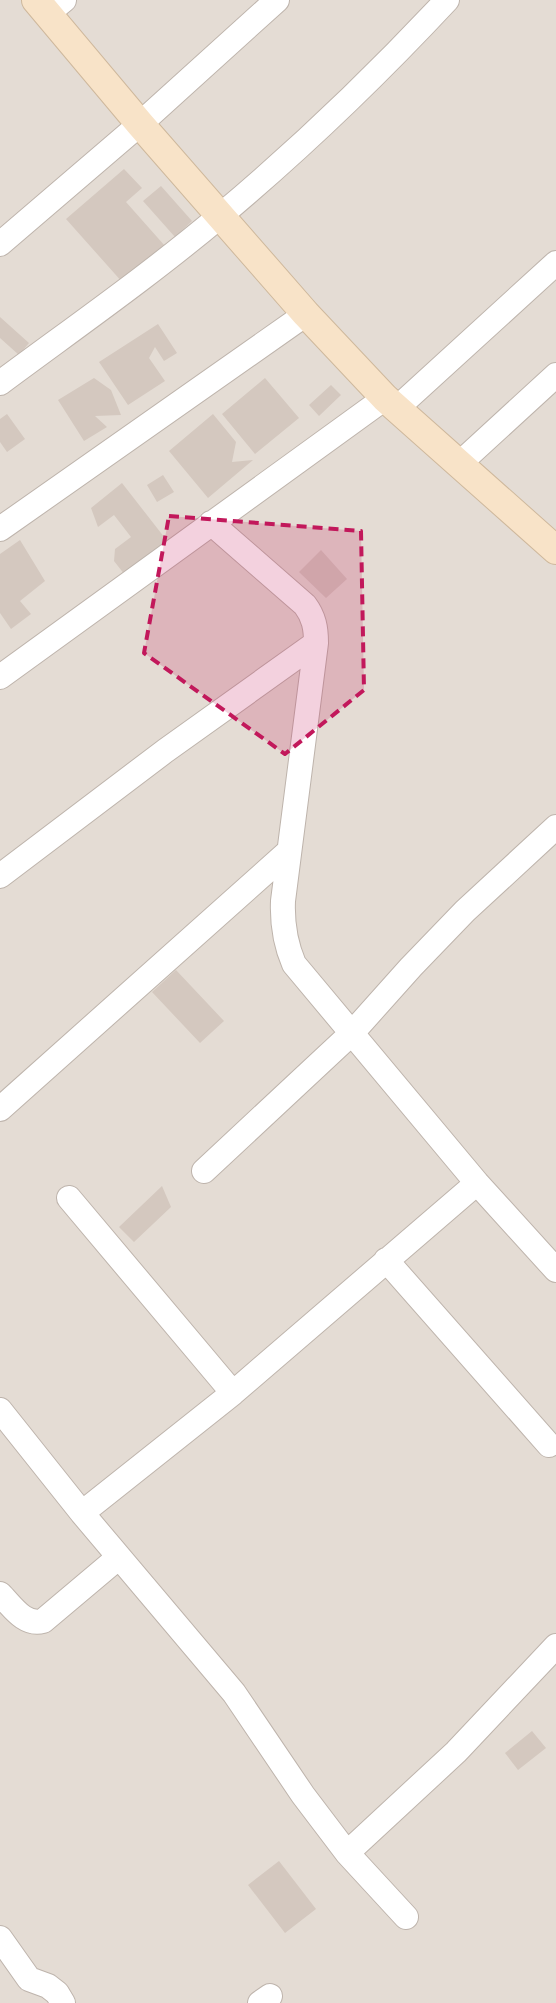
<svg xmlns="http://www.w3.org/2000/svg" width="556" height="2003" font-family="'Public Sans',sans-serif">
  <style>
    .residential { fill: #e4dcd4 }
    .building { fill: #d4c8bf }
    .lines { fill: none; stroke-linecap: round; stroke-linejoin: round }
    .minor-casing { stroke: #beb4ac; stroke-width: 26 }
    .secondary-casing { stroke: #ceb89c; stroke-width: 30 }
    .minor { stroke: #fff; stroke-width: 24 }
    .secondary { stroke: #f8e3c8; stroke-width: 28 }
    .marked { fill: #c2185b; fill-opacity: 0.2; stroke: #c2185b; stroke-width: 4; stroke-dasharray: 10 6; stroke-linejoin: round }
  </style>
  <rect width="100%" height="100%" fill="#f0ebe5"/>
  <path class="residential" d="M0,0h556v2003h-556z"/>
  <path class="building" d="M124,169l18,19 -16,14 39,44 -42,37 -57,-64z
    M161,186l31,35 -17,16 -32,-36z
    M0,317l29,26 -10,12 -19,-17z
    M158,324l19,29 -13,8 -9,-14 -6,11 16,23 -37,24 -29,-43z
    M94,378l17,12 10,25 -26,1 12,11 -23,14 -26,-41z
    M265,378l34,40 -44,36 -33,-40z
    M331,385l10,10 -22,21 -10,-11z
    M7,414l18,25 -18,13 -7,-10v-23z
    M213,414l23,28 -4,20 21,-2 -45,38 -39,-47z
    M163,475l11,17 -17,10 -10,-17z
    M122,483l46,59 -43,33 -11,-14 1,-12 16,-12 -17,-22 -16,12 -7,-19z
    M20,540l25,41 -25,20 11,13 -20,15 -11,-16v-59z
    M321,550l26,29 -21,19 -27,-26z
    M176,970l48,51 -24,22 -48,-51z
    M162,1186l9,21 -37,35 -15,-15z
    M532,1731l14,17 -28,22 -13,-17z
    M279,1861l37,48 -31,24 -37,-48z"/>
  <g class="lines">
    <defs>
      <path id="minor" d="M47,14l17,-14
        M0,244l140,-120 137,-124
        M0,383c74,-55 150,-108 220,-167 80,-67 156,-140 227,-216
        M396,409l160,-146
        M459,464l97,-89
        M211,523l94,82c9,12 11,23 11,38l-33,258c-1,23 2,42 11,63l183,219 79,87
        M0,529l306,-215
        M0,677l385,-279
        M0,876l165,-125 151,-108
        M0,1109l288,-257
        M204,1171l148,-138 59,-66 54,-56 91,-84
        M69,1198l164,195 244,-210
        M386,1260l163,185
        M0,1410l82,103 152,180 69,102 44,58 59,64
        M82,1513l151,-120
        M0,1594c12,12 24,32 43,27l76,-64
        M347,1853l109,-101 100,-106
        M0,1938l29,41 19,7 9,7 6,10
        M260,2003l10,-7"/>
      <path id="secondary" d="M36,0l104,124 166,190 79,84 171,152"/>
    </defs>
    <use href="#minor" class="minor-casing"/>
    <use href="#secondary" class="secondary-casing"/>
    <use href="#minor" class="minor"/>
    <use href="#secondary" class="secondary"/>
  </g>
  <path class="marked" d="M169,516l192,15 3,159 -79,64 -141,-101z"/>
</svg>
